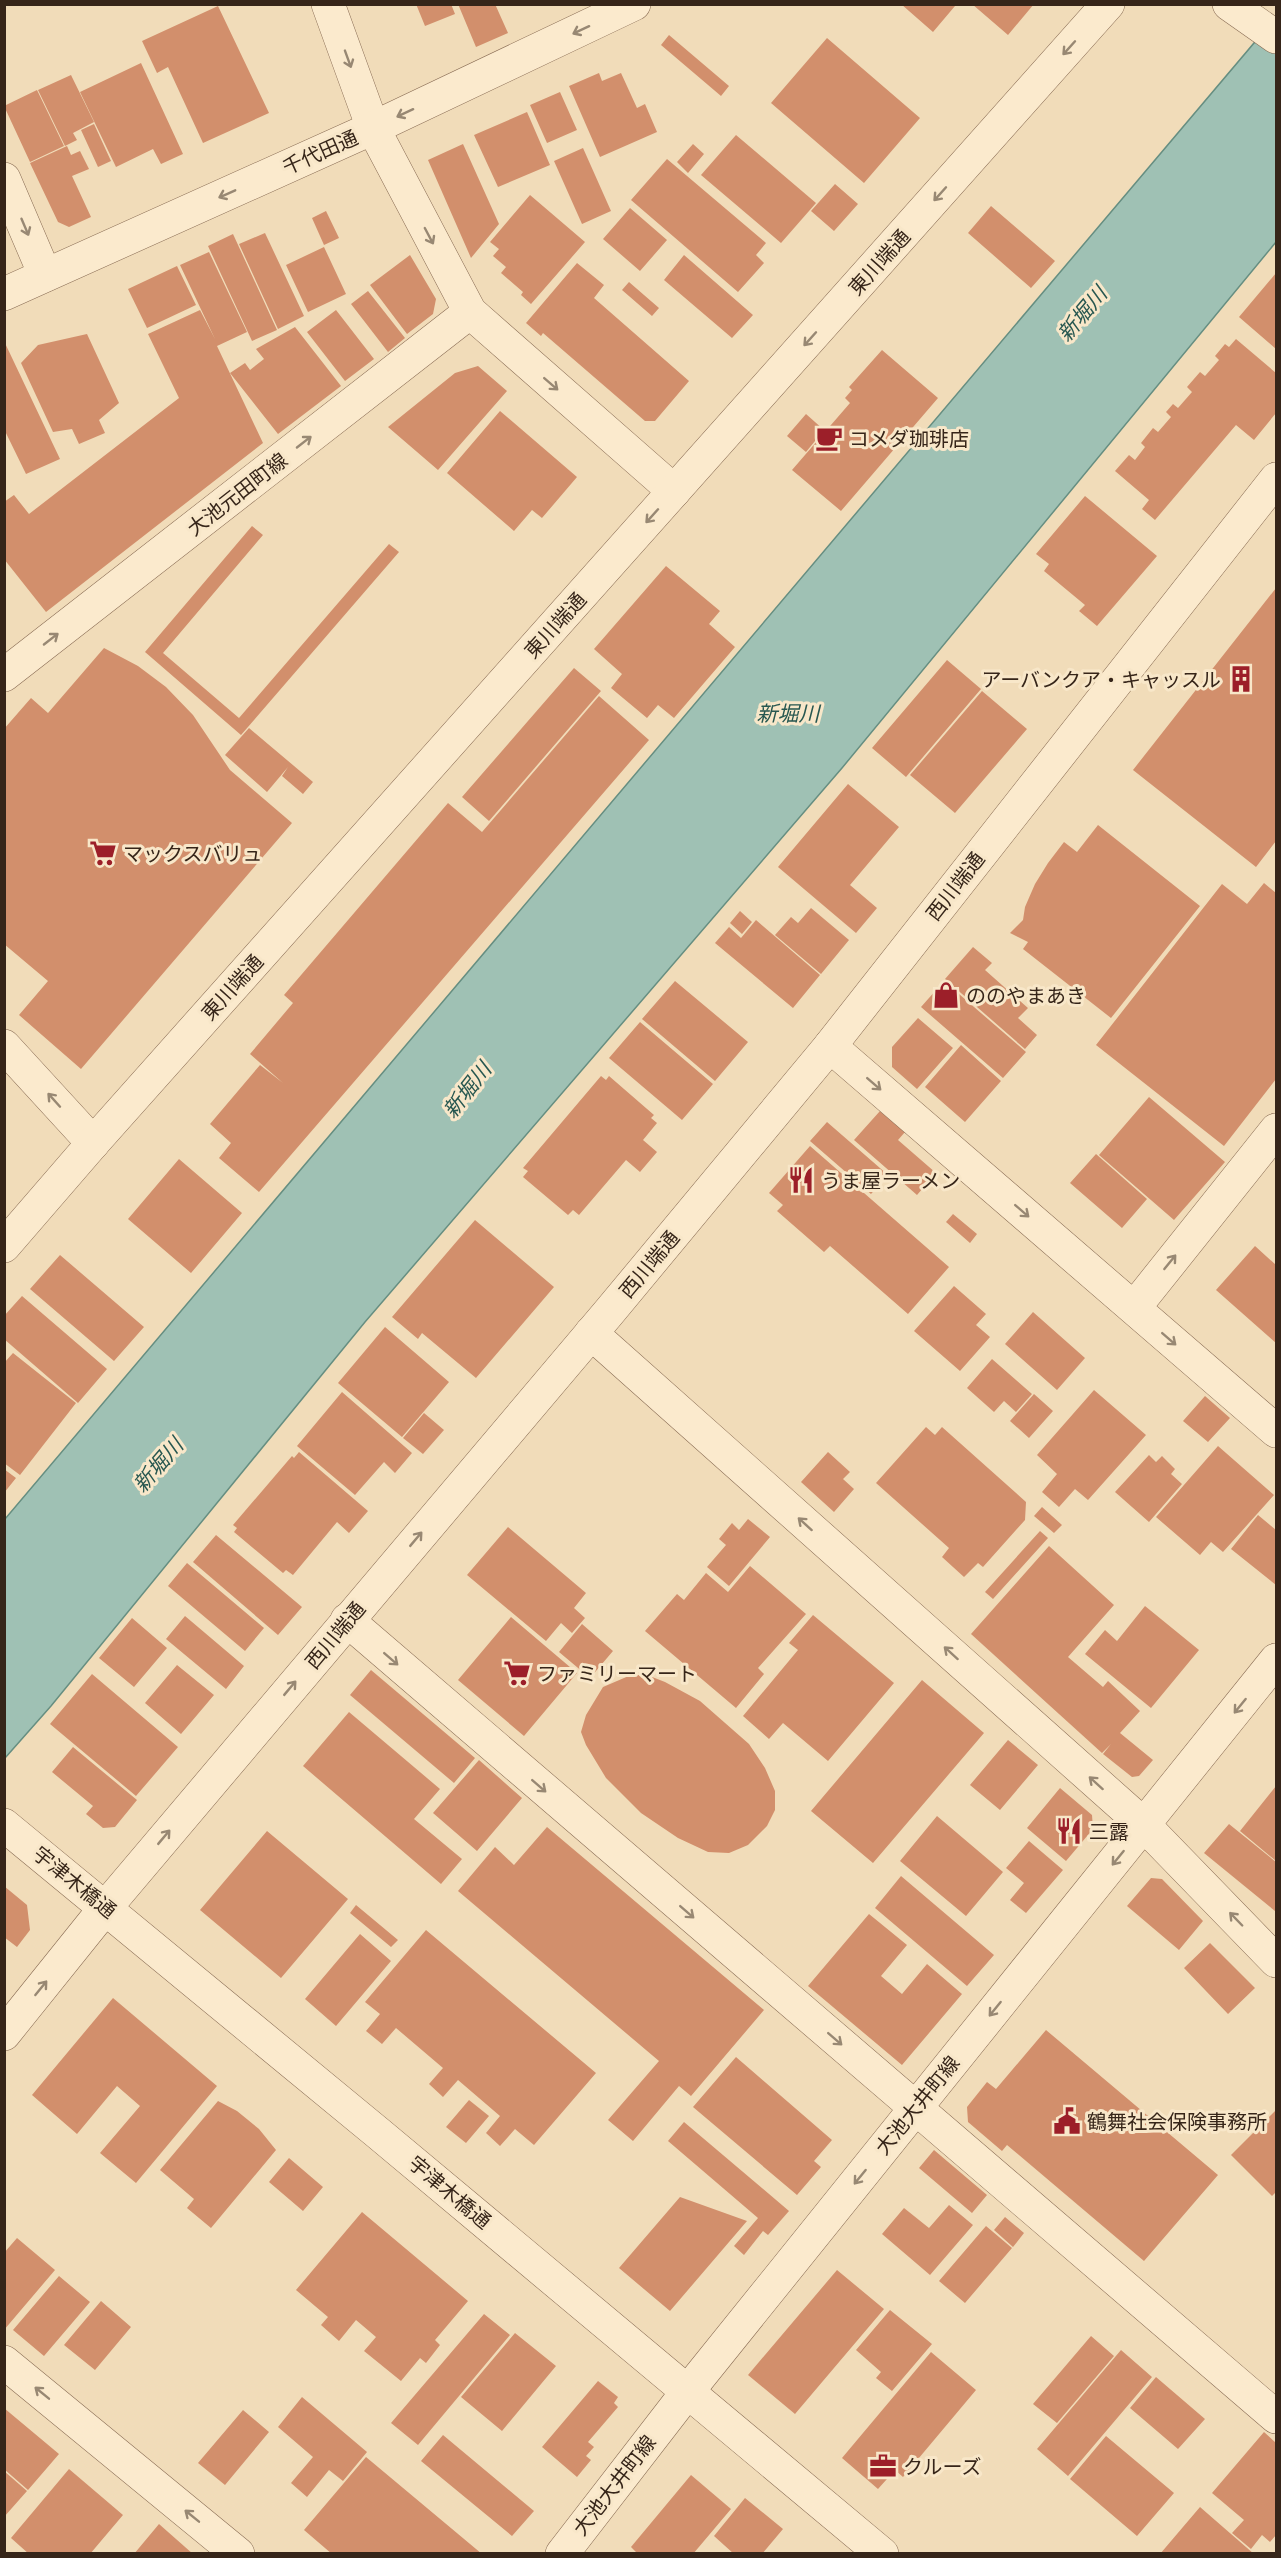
<svg xmlns="http://www.w3.org/2000/svg" width="1281" height="2558" font-family="Merriweather,'Noto Sans JP',serif">
  <style>
    .water { fill: #9fc1b4; stroke: #668e81; stroke-width: 1.5 }
    .building { fill: #d28f6c }
    .lines { fill: none; stroke-linecap: round; stroke-linejoin: round }
    .minor-casing { stroke: #886b53; stroke-width: 34 }
    .tertiary-casing { stroke: #886b53; stroke-width: 34 }
    .minor { stroke: #fbeacd; stroke-width: 33 }
    .tertiary { stroke: #fbeacd; stroke-width: 33 }
    .oneway { stroke: #988873 }
    .labels { text-anchor: middle; dominant-baseline: central; stroke-width: 6; stroke-linejoin: round; paint-order: stroke }
    .street-label { font-size: 20px; fill: #362519; stroke: #f8e7c9 }
    .poi-label { font-size: 20px; fill: #362519; stroke: #f8e7c9; text-anchor: start }
    .water-label { font-size: 21px; font-style: italic; fill: #275750; stroke: #f8e7c9 }
  </style>
  <rect width="100%" height="100%" fill="#f1dcb9"/>
  <path class="water" d="M1276,17v225l-434,526 -477,554 -314,384 -46,52v-239z"/>
  <path class="building" d="M416,4h35l4,10 -30,12z
    M458,4h37l13,29 -32,14z
    M901,4h53l1,2 -22,26z
    M972,4h62l-26,31z
    M218,6l51,107 -66,30 -35,-76 -11,6 -15,-32z
    M669,35l60,51 -8,10 -60,-51z
    M827,38l93,80 -56,65 -93,-80z
    M141,63l42,91 -22,10 -8,-15 -37,18 -36,-75z
    M599,73l3,8 19,-8 16,35 8,-4 12,28 -57,25 -31,-71z
    M71,75l23,47 -21,11 4,7 -12,6 -27,-56z
    M37,90l27,56 -34,16 -26,-56z
    M560,92l17,38 -30,13 -17,-38z
    M527,112l23,53 -52,22 -24,-52z
    M94,124l17,37 -13,6 -17,-37z
    M736,135l80,68 -35,40 -80,-68z
    M463,144l36,80 -28,34 -43,-98z
    M693,144l11,10 -16,19 -11,-11z
    M67,146l4,9 9,-4 9,18 -17,7 19,41 -22,10 -11,-5 -28,-59z
    M583,148l28,63 -29,13 -28,-63z
    M667,159l99,84 -10,12 8,8 -26,29 -107,-92z
    M835,184l23,20 -24,27 -23,-20z
    M530,195l55,47 -54,62 -10,-9 2,-3 -22,-19 5,-6 -13,-11 6,-7 -9,-7z
    M991,206l64,55 -24,27 -63,-55z
    M630,208l37,32 -27,31 -37,-32z
    M326,211l13,27 -15,7 -12,-27z
    M265,233l39,83 -26,13 -39,-85z
    M233,234l44,96 -25,11 -44,-95z
    M324,247l22,47 -38,18 -22,-47z
    M209,252l38,80 -30,14 46,97 -217,169 -42,-53v-57l10,-7 15,19 150,-116 -31,-64 52,-24 15,29 -35,-74z
    M410,255l26,44 -3,15 -26,20 -37,-49z
    M684,255l69,60 -21,23 -68,-58z
    M577,263l27,22 -10,13 95,83 -34,40h-10l-102,-88 -2,3 -15,-13z
    M177,266l19,39 -49,23 -19,-39z
    M1276,273v76l-37,-32z
    M629,282l30,26 -7,8 -30,-26z
    M368,291l37,47 -17,14 -37,-48z
    M336,310l38,49 -29,22 -38,-49z
    M295,327l46,59 -63,48 -48,-61 15,-10 5,7 14,-11 -8,-10z
    M87,334l32,69 -20,17 6,13 -26,11 -7,-15 -19,3 -32,-69 17,-18z
    M1236,339l40,34v40l-22,27 -18,-15 -81,95 -13,-11 7,-9 -34,-29 14,-16 6,5 10,-13 -4,-4 12,-15 5,4 13,-15 -5,-5 7,-8 5,4 14,-16 -5,-5 13,-15 5,4 14,-16 -4,-4 10,-12 4,3z
    M4,341l56,118 -34,15 -22,-45z
    M882,350l56,48 -97,113 -49,-41 58,-67 -5,-5 7,-8 -3,-3z
    M478,366l29,25 -69,79 -50,-43 67,-54z
    M500,411l77,66 -35,41 -10,-8 -18,21 -67,-58z
    M806,414l18,16 -18,22 -19,-16z
    M1085,496l72,60 -60,70 -18,-15 6,-6 -41,-34 5,-7 -13,-10z
    M252,526l11,9 -100,118 76,65 150,-174 10,8 -158,183 -96,-83z
    M666,566l54,45 -11,13 26,23 -61,71 -16,-13 -11,13 -36,-30 11,-14 -28,-25z
    M1276,588v253l-20,26 -123,-97z
    M104,648l34,18 28,21 27,28 37,55 62,53 -211,246 -62,-54 29,-34 -44,-37v-215l27,-31 17,15z
    M947,660l34,29 -75,88 -34,-29z
    M574,668l27,23 -112,130 -27,-24z
    M982,691l45,38 -72,84 -45,-38z
    M599,696l50,44 -390,452 -40,-34 12,-15 -21,-19 50,-59 23,18 -33,-29 43,-51 -9,-8 164,-192 34,29z
    M249,728l64,54 -10,12 -21,-18 6,-9 -21,25 -42,-37z
    M848,784l51,43 -49,58 27,23 -21,25 -78,-66z
    M1098,825l102,81 -89,112 -88,-69 5,-7 -18,-9 13,-13 2,-13 10,-23 13,-21 16,-21 13,10z
    M1264,883l12,10v186l-52,67 -128,-101 126,-161 25,20z
    M811,908l38,32 -28,34 -46,-39 16,-18 7,6z
    M740,911l12,11 -10,12 -12,-11z
    M756,920l64,55 -27,33 -78,-65 14,-16 12,11z
    M973,947l19,16 -7,7 43,38 -10,10 19,17 -12,14 -80,-70z
    M675,981l73,61 -33,39 -73,-62z
    M944,981l82,71 -23,26 -82,-71z
    M918,1018l35,30 -36,41 -25,-22v-20z
    M640,1022l73,62 -31,36 -73,-62z
    M961,1045l40,36 -36,41 -40,-35z
    M601,1076l5,4 3,-4 45,39 -3,3 6,5 -14,17 14,12 -17,20 -14,-12 -47,55 -6,-5 -5,5 -45,-38 5,-6 -5,-3z
    M1149,1097l76,65 -51,58 -75,-65z
    M880,1111l25,21 -7,8 38,33 -19,22 -63,-55z
    M827,1122l61,53 -17,19 -61,-53z
    M810,1146l139,121 -41,47 -78,-68 -6,6 -47,-41 6,-6 -14,-12z
    M1096,1154l51,45 -25,29 -52,-45z
    M179,1159l63,54 -51,60 -63,-54z
    M953,1214l24,20 -7,9 -24,-21z
    M475,1220l79,67 -78,91 -54,-45 -4,6 -26,-22z
    M1255,1246l21,19v78l-60,-53z
    M60,1255l84,72 -30,34 -84,-72z
    M954,1286l32,28 -10,11 14,12 -30,34 -46,-40z
    M22,1296l85,73 -29,34 -74,-64v-23z
    M1033,1312l52,46 -28,32 -52,-46z
    M385,1327l64,55 -47,55 -64,-54z
    M13,1353l63,50 -56,72 -16,-12v-100z
    M992,1359l40,35 -16,18 -12,-11 -10,11 -27,-24z
    M1094,1390l52,45 -58,65 -13,-11 -16,18 -17,-15 15,-18 -20,-19z
    M342,1392l70,61 -17,20 -11,-11 -29,33 -58,-49z
    M1034,1394l19,17 -24,27 -19,-17z
    M1205,1396l25,22 -22,24 -25,-21z
    M424,1413l20,17 -21,24 -20,-16z
    M926,1427l9,8 7,-8 84,75 -1,18 -42,47 -5,-4 -14,14 -22,-20 7,-9 -73,-65z
    M1218,1446l56,49 -51,57 -12,-10 -11,13 -44,-38z
    M299,1452l69,59 -19,22 -12,-11 -44,53 -7,-5 -3,3 -49,-41 3,-4 -4,-3 59,-69 2,2z
    M828,1452l22,20 -7,7 11,10 -20,23 -33,-30z
    M1149,1455l7,7 6,-6 13,13 -4,5 11,10 -33,38 -34,-30z
    M4,1469l12,9 -12,15z
    M1042,1507l20,18 -8,8 -20,-17z
    M1258,1515l18,15v55l-45,-36z
    M748,1519l22,18 -41,49 -22,-19 19,-22 -7,-6 13,-16 7,7z
    M508,1527l78,66 -12,15 11,10 -13,15 -11,-10 -15,18 -79,-66z
    M1040,1531l8,7 -55,61 -8,-7z
    M216,1535l86,72 -24,28 -85,-73z
    M1049,1546l65,59 -46,52 35,30 5,-6 32,30 -20,22 33,27 -14,16 -7,1 -29,-23 8,-10 -9,9 -131,-119z
    M187,1563l77,65 -19,23 -77,-65z
    M750,1566l56,48 -48,54 6,6 -28,34 -91,-77 32,-37 7,6 22,-27 22,19z
    M1145,1606l54,44 -48,58 -66,-54 20,-24 12,11z
    M813,1615l81,68 -66,78 -45,-38 -14,16 -26,-23 55,-66 -9,-7z
    M185,1616l59,50 -18,23 -60,-50z
    M511,1617l66,56 -53,63 -66,-56z
    M132,1618l35,30 -33,39 -35,-29z
    M582,1624l31,27 -23,27 -31,-26z
    M177,1665l37,30 -33,39 -36,-31z
    M371,1670l104,88 -21,25 -104,-88z
    M92,1674l86,73 -42,49 -86,-72z
    M631,1675h16l18,7 35,19 49,43 16,24 10,23v19l-8,16 -19,19 -19,8 -21,-1 -30,-14 -37,-25 -35,-35 -20,-33 -5,-13 5,-17 17,-28z
    M922,1680l62,53 -111,130 -62,-52z
    M349,1712l91,77 -26,30 48,40 -21,25 -138,-118z
    M1008,1740l30,25 -38,45 -30,-25z
    M73,1747l64,53 -22,27 -12,1 -17,-14 7,-8 -41,-34z
    M479,1760l43,38 -45,53 -44,-38z
    M1276,1786v75l-36,-30z
    M1060,1788l32,27 1,14 -27,32 -39,-33z
    M937,1816l66,56 -37,44 -66,-55z
    M1229,1824l47,38 -1,49 -71,-58z
    M547,1827l217,183 -73,86 -12,-10 -46,55 -25,-21 51,-59 -201,-170 37,-44 19,18z
    M267,1831l81,68 -67,79 -81,-68z
    M1029,1841l34,29 -37,43 -16,-13 14,-17 -18,-15z
    M901,1876l93,79 -27,31 -92,-78z
    M1151,1878l11,1 41,42 -24,29 -52,-44z
    M4,1886l23,19 3,25 -13,17 -13,-10z
    M356,1905l42,35 -7,7 -41,-34z
    M869,1914l38,31 -26,31 21,18 25,-30 35,30 -60,71 -94,-79z
    M426,1930l170,143 -62,72 -19,-16 -15,17 -14,-13 14,-17 -42,-36 -15,17 -14,-13 14,-16 -47,-40 -14,16 -16,-13 14,-17 -15,-12z
    M360,1934l31,27 -55,65 -31,-27z
    M1210,1943l45,45 -27,26 -44,-46z
    M113,1998l104,88 -81,97 -36,-30 40,-47 -23,-20 -40,48 -45,-39z
    M1046,2030l172,145 -74,86 -137,-116 -5,6 -34,-29 -1,-15 20,-25 9,7z
    M736,2057l96,83 -18,21 7,6 -24,28 -104,-88z
    M469,2100l20,16 -23,27 -20,-16z
    M218,2101l19,10 22,18 17,21 -65,78 -24,-20 7,-9 -34,-29z
    M1276,2110v82l-4,4 -41,-41z
    M684,2122l105,89 -21,24 -5,-4 -19,24 -10,-9 24,-28 -90,-77z
    M934,2150l53,45 -15,18 -53,-45z
    M289,2158l34,29 -20,24 -34,-29z
    M680,2197l67,24 -77,90 -51,-43z
    M949,2205l24,20 -43,50 -48,-41 22,-26 25,20z
    M362,2212l106,89 -33,39 5,5 -14,18 -6,-5 -19,23 -37,-30 12,-14 -20,-17 -17,21 -18,-16 7,-8 -32,-27z
    M1005,2217l19,16 -11,14 -19,-17z
    M986,2226l26,22 -47,55 -26,-22z
    M17,2238l38,32 -51,60v-77z
    M837,2270l47,39 -89,105 -47,-39z
    M59,2276l31,26 -46,54 -31,-26z
    M101,2301l30,26 -36,43 -31,-25z
    M890,2310l42,34 -40,47 -16,-13 5,-6 -25,-22z
    M484,2314l26,21 -92,110 -27,-22z
    M515,2333l41,33 -54,65 -41,-34z
    M1091,2336l23,20 -57,67 -24,-19z
    M1121,2350l31,27 -84,99 -31,-27z
    M931,2352l45,38 -73,87 -8,-7 -17,19 -36,-31z
    M1156,2377l49,42 -27,30 -48,-41z
    M598,2381l20,16 -4,6 4,4 -30,35 6,5 -8,9 5,4 -14,17 -35,-30z
    M302,2397l65,55 -24,29 -14,-11 -22,27 -16,-14 22,-26 -35,-30z
    M4,2408l55,46 -31,36 -24,-21z
    M243,2410l26,22 -44,53 -27,-22z
    M1264,2432l12,11v92l-6,7 -8,-7 -11,14 -19,-16 12,-13 -32,-27z
    M443,2435l91,76 -22,25 -91,-75z
    M1106,2436l68,57 -37,43 -67,-57z
    M366,2457l116,97h-150l-28,-24z
    M69,2469l54,46 -33,39h-61l-18,-16z
    M4,2471l23,20 -23,26z
    M691,2475l40,34 -38,45h-55l-7,-7z
    M745,2498l38,31 -21,25h-28l-20,-18z
    M1200,2507l54,47h-94z
    M159,2524l34,30h-59z"/>
  <g class="lines">
    <defs>
      <path id="minor" d="M328,4l45,124 97,184 204,179
        M4,179l41,96
        M4,675l466,-363
        M4,1046l89,97
        M830,1046l446,385
        M1134,1308l142,-178
        M591,1333l553,492 132,136
        M347,1620l929,797
        M4,2362l234,192
        M562,2554l126,-163 588,-731"/>
      <path id="tertiary" d="M1229,4l47,33
        M4,294l369,-166 261,-124
        M4,1246l89,-103 1015,-1139
        M4,1825l374,308 504,421
        M4,2034l102,-127 504,-596 220,-265 446,-567"/>
    </defs>
    <use href="#minor" class="minor-casing"/>
    <use href="#tertiary" class="tertiary-casing"/>
    <use href="#minor" class="minor"/>
    <use href="#tertiary" class="tertiary"/>
  </g>
  <defs><path id="oneway-shaft" d="M-6 0H5M1.5-3L5.5 0L1.5 3" fill="none" stroke-width="1.6" stroke-linecap="round" stroke-linejoin="round" transform="scale(1.5)"/></defs>
  <g class="oneway">
    <use href="#oneway-shaft" transform="translate(581 30) rotate(155)"/>
    <use href="#oneway-shaft" transform="translate(1069 48) rotate(132)"/>
    <use href="#oneway-shaft" transform="translate(348 59) rotate(70)"/>
    <use href="#oneway-shaft" transform="translate(405 113) rotate(155)"/>
    <use href="#oneway-shaft" transform="translate(227 194) rotate(156)"/>
    <use href="#oneway-shaft" transform="translate(940 194) rotate(132)"/>
    <use href="#oneway-shaft" transform="translate(25 227) rotate(67)"/>
    <use href="#oneway-shaft" transform="translate(429 236) rotate(62)"/>
    <use href="#oneway-shaft" transform="translate(810 339) rotate(132)"/>
    <use href="#oneway-shaft" transform="translate(551 384) rotate(41)"/>
    <use href="#oneway-shaft" transform="translate(304 442) rotate(-38)"/>
    <use href="#oneway-shaft" transform="translate(652 516) rotate(132)"/>
    <use href="#oneway-shaft" transform="translate(51 639) rotate(-38)"/>
    <use href="#oneway-shaft" transform="translate(874 1084) rotate(41)"/>
    <use href="#oneway-shaft" transform="translate(54 1100) rotate(-132)"/>
    <use href="#oneway-shaft" transform="translate(1022 1211) rotate(41)"/>
    <use href="#oneway-shaft" transform="translate(1170 1262) rotate(-51)"/>
    <use href="#oneway-shaft" transform="translate(1169 1339) rotate(41)"/>
    <use href="#oneway-shaft" transform="translate(805 1524) rotate(-138)"/>
    <use href="#oneway-shaft" transform="translate(416 1539) rotate(-50)"/>
    <use href="#oneway-shaft" transform="translate(951 1653) rotate(-138)"/>
    <use href="#oneway-shaft" transform="translate(391 1659) rotate(41)"/>
    <use href="#oneway-shaft" transform="translate(290 1688) rotate(-50)"/>
    <use href="#oneway-shaft" transform="translate(1240 1706) rotate(129)"/>
    <use href="#oneway-shaft" transform="translate(1096 1783) rotate(-138)"/>
    <use href="#oneway-shaft" transform="translate(539 1786) rotate(41)"/>
    <use href="#oneway-shaft" transform="translate(164 1837) rotate(-50)"/>
    <use href="#oneway-shaft" transform="translate(1118 1858) rotate(129)"/>
    <use href="#oneway-shaft" transform="translate(687 1912) rotate(41)"/>
    <use href="#oneway-shaft" transform="translate(1236 1919) rotate(-134)"/>
    <use href="#oneway-shaft" transform="translate(41 1988) rotate(-51)"/>
    <use href="#oneway-shaft" transform="translate(995 2009) rotate(129)"/>
    <use href="#oneway-shaft" transform="translate(835 2039) rotate(41)"/>
    <use href="#oneway-shaft" transform="translate(860 2177) rotate(129)"/>
    <use href="#oneway-shaft" transform="translate(42 2393) rotate(-141)"/>
    <use href="#oneway-shaft" transform="translate(192 2516) rotate(-141)"/>
  </g>
  <defs>
    <symbol id="cafe-bare" viewBox="-9 -9 18 18"><path d="M-5.5-4.5H6V0H3Q3 3.5 0 3.5H-2.5Q-5.5 3.5-5.5 0ZM3-3.2v2h1.7v-2ZM-6 4.5H4V6H-6Z" fill="#9c1f29" stroke="#f8e7c9" stroke-width="2.5" paint-order="stroke"/></symbol>
    <symbol id="building-bare" viewBox="-9 -9 18 18"><path d="M-4-6H4V6H1V3H-1V6H-4ZM-2.5-4.3h1.7v1.8h-1.7ZM.8-4.3h1.7v1.8H.8ZM-2.5-1h1.7V.8h-1.7ZM.8-1h1.7V.8H.8Z" fill="#9c1f29" stroke="#f8e7c9" stroke-width="2.5" paint-order="stroke"/></symbol>
    <symbol id="supermarket-bare" viewBox="-9 -9 18 18"><path d="M-6-5.5h2.5l.6 2H6L4.5 2H-2.5L-4.4-4H-6ZM-1.5 3.2a1.3 1.3 0 1 0 .1 0ZM3 3.2a1.3 1.3 0 1 0 .1 0Z" fill="#9c1f29" stroke="#f8e7c9" stroke-width="2.5" paint-order="stroke"/></symbol>
    <symbol id="shop-bare" viewBox="-9 -9 18 18"><path d="M-5-2.5h2.3a2.7 3.5 0 0 1 5.4 0H5L5.5 6h-11ZM-1.5-2.5h3a1.5 2.3 0 0 0-3 0Z" fill="#9c1f29" stroke="#f8e7c9" stroke-width="2.5" paint-order="stroke"/></symbol>
    <symbol id="restaurant-bare" viewBox="-9 -9 18 18"><path d="M-5-6h1v4h1v-4h1v4h1v-4h1v5L-1.5 .5V6h-2V.5L-5-1ZM5-6V6H3V1.5H1.5Q1.5-4 5-6Z" fill="#9c1f29" stroke="#f8e7c9" stroke-width="2.5" paint-order="stroke"/></symbol>
    <symbol id="civic-bare" viewBox="-9 -9 18 18"><path d="M-.6-6.5H3V-4.5H.6V-3L4-1V1h2V6H-6V1h2V-1L-.6-3ZM-1.2 2.5V6h2.4V2.5Z" fill="#9c1f29" stroke="#f8e7c9" stroke-width="2.5" paint-order="stroke"/></symbol>
    <symbol id="office-bare" viewBox="-9 -9 18 18"><path d="M-6-3h4V-5.5h4V-3h4V5H-6ZM-1-4.5V-3h2v-1.5ZM-6 0V1H6V0Z" fill="#9c1f29" stroke="#f8e7c9" stroke-width="2.5" paint-order="stroke"/></symbol>
  </defs>
  <g fill-rule="evenodd">
    <use href="#cafe-bare" x="810" y="419" width="38" height="38"/>
    <use href="#building-bare" x="1222" y="660" width="38" height="38"/>
    <use href="#supermarket-bare" x="84" y="834" width="38" height="38"/>
    <use href="#shop-bare" x="927" y="976" width="38" height="38"/>
    <use href="#restaurant-bare" x="782" y="1161" width="38" height="38"/>
    <use href="#supermarket-bare" x="498" y="1654" width="38" height="38"/>
    <use href="#restaurant-bare" x="1050" y="1812" width="38" height="38"/>
    <use href="#civic-bare" x="1048" y="2102" width="38" height="38"/>
    <use href="#office-bare" x="864" y="2447" width="38" height="38"/>
  </g>
  <g class="labels">
    <g class="street-label">
      <text transform="translate(320 152) rotate(-24)">千代田通</text>
      <text transform="translate(879 262) rotate(-48)">東川端通</text>
      <text transform="translate(237 494) rotate(-38)">大池元田町線</text>
      <text transform="translate(555 625) rotate(-48)">東川端通</text>
      <text transform="translate(955 886) rotate(-52)">西川端通</text>
      <text transform="translate(232 987) rotate(-48)">東川端通</text>
      <text transform="translate(649 1264) rotate(-50)">西川端通</text>
      <text transform="translate(335 1635) rotate(-50)">西川端通</text>
      <text transform="translate(75 1882) rotate(39)">宇津木橋通</text>
      <text transform="translate(917 2105) rotate(-51)">大池大井町線</text>
      <text transform="translate(450 2192) rotate(40)">宇津木橋通</text>
      <text transform="translate(614 2485) rotate(-52)">大池大井町線</text>
    </g>
    <g class="poi-label">
      <text x="849" y="438">コメダ珈琲店</text>
      <text x="1221" y="679" text-anchor="end">アーバンクア・キャッスル</text>
      <text x="123" y="853">マックスバリュ</text>
      <text x="966" y="995">ののやまあき</text>
      <text x="821" y="1180">うま屋ラーメン</text>
      <text x="537" y="1673">ファミリーマート</text>
      <text x="1089" y="1831">三露</text>
      <text x="1087" y="2121">鶴舞社会保険事務所</text>
      <text x="903" y="2466">クルーズ</text>
    </g>
    <g class="water-label">
      <text transform="translate(1082 314) rotate(-50)">新堀川</text>
      <text x="788" y="713">新堀川</text>
      <text transform="translate(467 1090) rotate(-52)">新堀川</text>
      <text transform="translate(158 1465) rotate(-49)">新堀川</text>
    </g>
  </g>
  <rect width="1281" height="2558" fill="none" stroke="#362519" stroke-width="12"/>
</svg>
